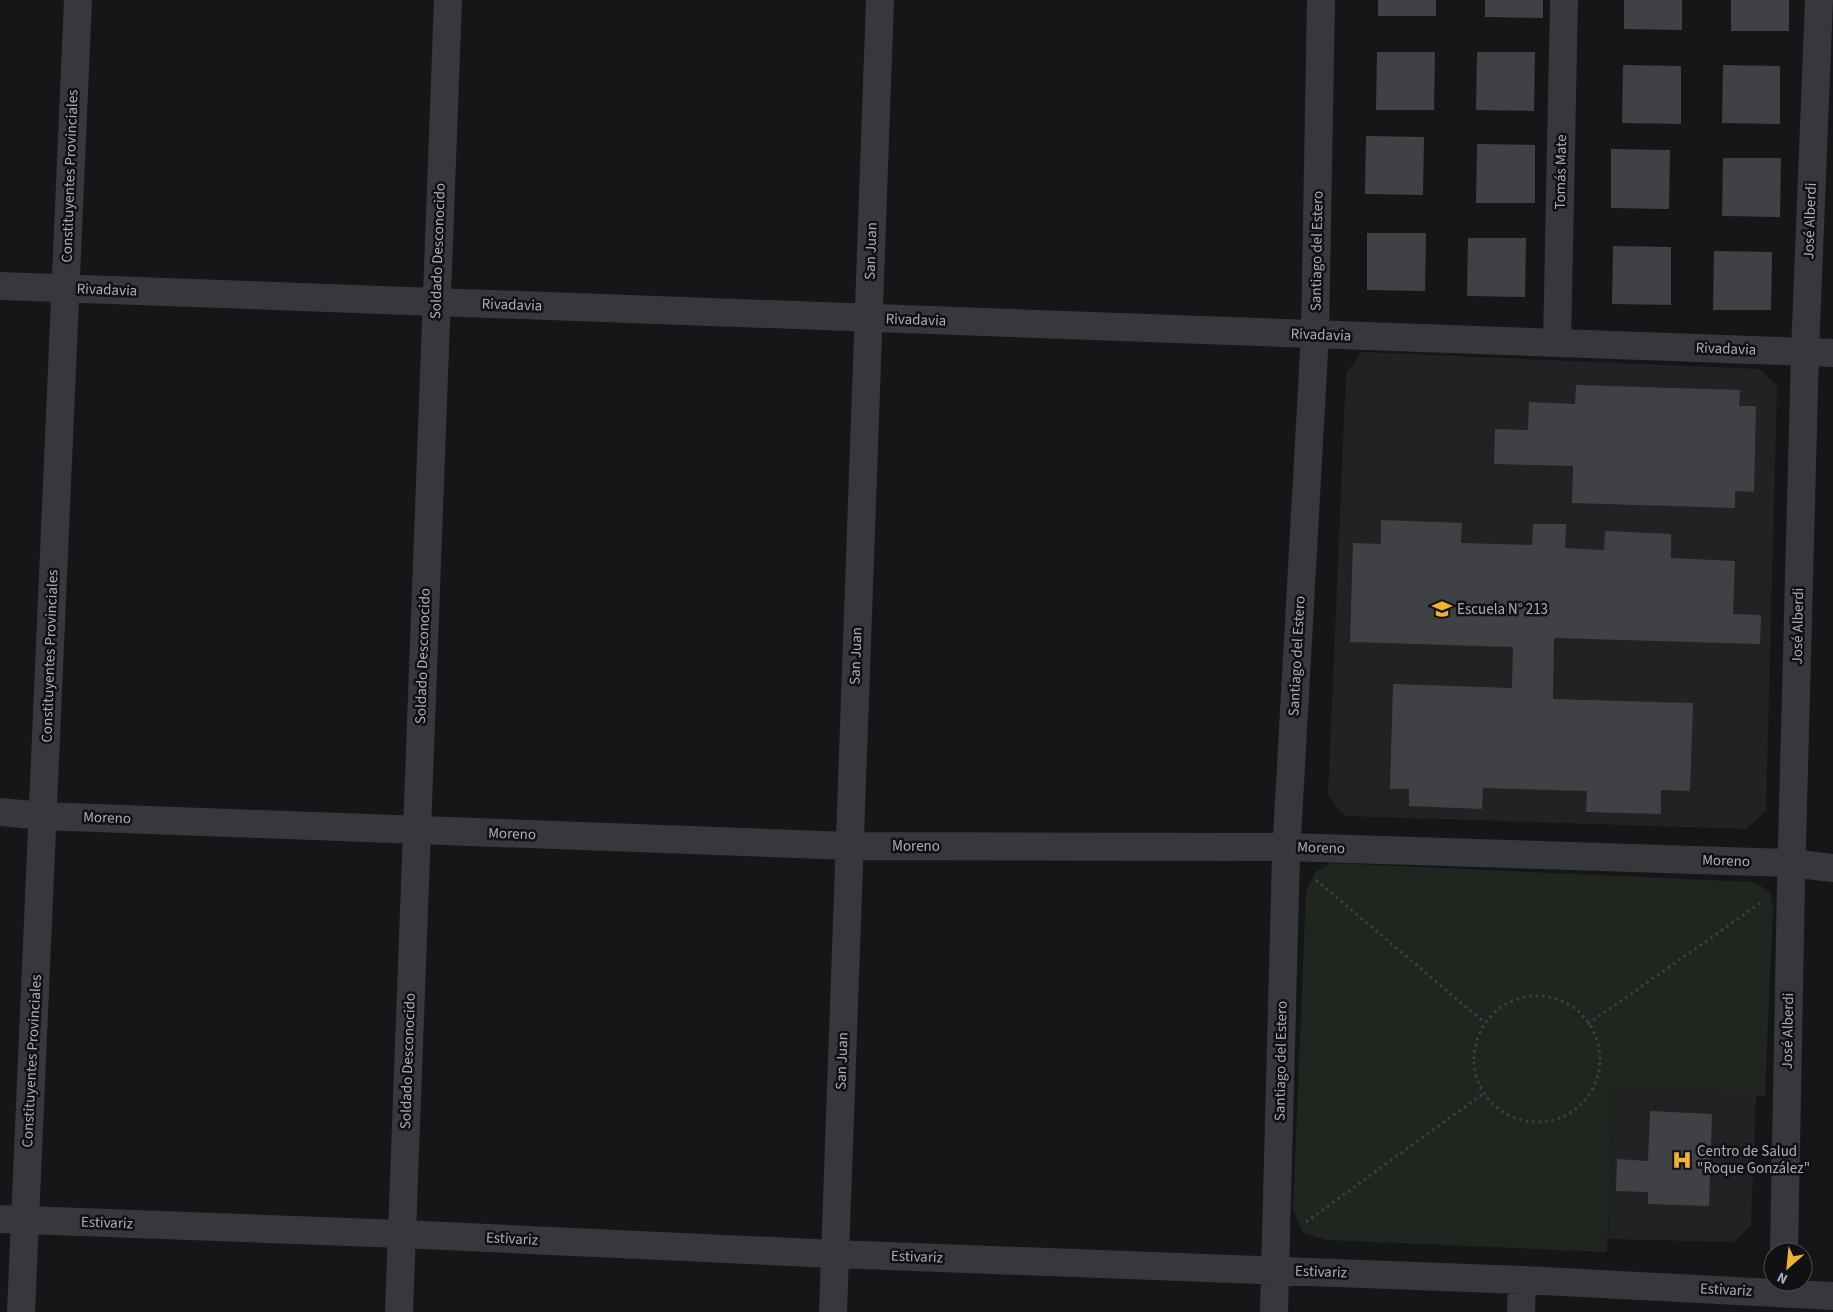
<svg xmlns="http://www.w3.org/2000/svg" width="1833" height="1312" font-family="'Source Sans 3',sans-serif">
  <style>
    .built { fill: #222225 }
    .green { fill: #1e261f }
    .building { fill: #404145 }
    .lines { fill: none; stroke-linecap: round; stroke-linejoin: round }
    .path { stroke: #3d3f44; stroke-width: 3; stroke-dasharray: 2.5 4; stroke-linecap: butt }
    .minor { stroke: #37383d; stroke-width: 28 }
    .labels { text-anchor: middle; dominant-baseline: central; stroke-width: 5; stroke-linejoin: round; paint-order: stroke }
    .street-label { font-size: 15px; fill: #a8adb8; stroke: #111113 }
    .poi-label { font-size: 15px; fill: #a8adb8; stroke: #111113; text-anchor: start }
  </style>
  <rect width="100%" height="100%" fill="#161618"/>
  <path class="built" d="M1362,352l398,17 17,17 -11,424 -19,19 -402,-13 -17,-20 18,-423z
    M1614,1089l142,6 -5,130 -17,17 -126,-3z"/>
  <path class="green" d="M1331,863l423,19 15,9 4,14 -8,191 -151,-7 -7,163 -280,-12 -24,-7 -10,-23 13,-319 9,-19z"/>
  <path class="building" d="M1378,0h58v16h-58z
    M1485,0h58v18l-58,-1z
    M1624,0h58v30l-58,-1z
    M1731,0h58v31h-58z
    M1377,52h58l-1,58h-58z
    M1477,52h58l-1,59 -58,-1z
    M1623,65l58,1v58l-59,-1z
    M1723,65l57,1v58l-58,-1z
    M1366,136l58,1 -1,58 -58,-1z
    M1477,144l58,1v58h-59z
    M1611,149l59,1 -1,59 -58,-1z
    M1723,158h58l-1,59 -58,-1z
    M1367,233h59l-1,58 -58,-1z
    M1468,238h58l-1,59 -58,-1z
    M1613,246l58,1v58l-59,-1z
    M1714,251l58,1 -1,58h-58z
    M1576,385l164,5 -1,16h17l-2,86 -19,-1v17l-163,-5 1,-37 -79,-2 1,-35 33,1 1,-28 46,2z
    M1381,520l81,3 -1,20 71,2 1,-21h33l-1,24 39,2 1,-19 66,3v24l64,3 -2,53 28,1 -1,29 -206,-6 -1,61 140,4 -3,88 -29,-1v24l-75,-2 1,-21 -104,-3 -1,21 -73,-3v-17h-19l3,-105 119,4 1,-41 -163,-5 3,-99 28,1z
    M1650,1111l62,3 -3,92 -61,-2v-12l-32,-1 1,-32 31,2z"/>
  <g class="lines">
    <path class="path" d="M1316,880l169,143
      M1474 1059a63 63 0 1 1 126 0a63 63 0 1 1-126 0Z
      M1588,1024l174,-122
      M1306,1222l178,-129"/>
    <path class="minor" d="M0,286l1833,67
      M1557,343l7,-343
      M0,812l43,4 806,30 438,1 504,16 42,5
      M0,1219l402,15 433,20 687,26 311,16
      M1784,1252l7,-370 14,-530 14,-352
      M21,1312l57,-1312
      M399,1312l49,-1312
      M833,1312l47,-1312
      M1274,1312l12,-457 29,-520 6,-335
      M1521,1312l1,-32"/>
  </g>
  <defs>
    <symbol id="school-bare" viewBox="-9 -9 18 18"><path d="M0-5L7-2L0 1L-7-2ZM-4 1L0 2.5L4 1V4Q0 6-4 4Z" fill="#f2b134" stroke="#111113" stroke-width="2.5" paint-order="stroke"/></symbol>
    <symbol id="hospital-bare" viewBox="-9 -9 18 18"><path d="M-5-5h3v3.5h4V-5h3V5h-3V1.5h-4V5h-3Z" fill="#f2b134" stroke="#111113" stroke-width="2.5" paint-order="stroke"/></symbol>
  </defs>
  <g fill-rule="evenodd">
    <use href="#school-bare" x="1428" y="595" width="28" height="28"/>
    <use href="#hospital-bare" x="1668" y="1146" width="28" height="28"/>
  </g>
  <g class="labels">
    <g class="street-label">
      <text transform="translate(1561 172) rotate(-89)">Tomás Mate</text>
      <text transform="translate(70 176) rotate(-88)">Constituyentes Provinciales</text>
      <text transform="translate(1810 221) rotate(-88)">José Alberdi</text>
      <text transform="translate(438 251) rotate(-88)">Soldado Desconocido</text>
      <text transform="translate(871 251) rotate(-88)">San Juan</text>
      <text transform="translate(1317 251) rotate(-89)">Santiago del Estero</text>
      <text transform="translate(107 290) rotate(2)">Rivadavia</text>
      <text transform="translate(512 305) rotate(2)">Rivadavia</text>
      <text transform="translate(916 320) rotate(2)">Rivadavia</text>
      <text transform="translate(1321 335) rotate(2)">Rivadavia</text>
      <text transform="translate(1726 349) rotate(2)">Rivadavia</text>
      <text transform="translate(1798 626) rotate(-89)">José Alberdi</text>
      <text transform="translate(50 656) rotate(-88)">Constituyentes Provinciales</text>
      <text transform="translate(423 656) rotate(-88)">Soldado Desconocido</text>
      <text transform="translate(856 656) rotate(-88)">San Juan</text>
      <text transform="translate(1297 656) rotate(-87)">Santiago del Estero</text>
      <text transform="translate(107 818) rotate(2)">Moreno</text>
      <text transform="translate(512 834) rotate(2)">Moreno</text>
      <text x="916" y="846">Moreno</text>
      <text transform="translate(1321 848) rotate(2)">Moreno</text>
      <text transform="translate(1726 861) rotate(2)">Moreno</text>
      <text transform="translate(1788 1031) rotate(-89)">José Alberdi</text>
      <text transform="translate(32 1061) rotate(-87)">Constituyentes Provinciales</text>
      <text transform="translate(408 1061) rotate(-88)">Soldado Desconocido</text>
      <text transform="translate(842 1061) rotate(-88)">San Juan</text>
      <text transform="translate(1281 1061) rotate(-89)">Santiago del Estero</text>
      <text transform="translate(107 1223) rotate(2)">Estivariz</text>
      <text transform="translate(512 1239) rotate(3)">Estivariz</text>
      <text transform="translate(917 1257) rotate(2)">Estivariz</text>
      <text transform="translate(1321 1272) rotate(2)">Estivariz</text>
      <text transform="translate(1726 1290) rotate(3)">Estivariz</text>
    </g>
    <g class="poi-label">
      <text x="1457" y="609">Escuela N° 213</text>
      <text x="1697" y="1151">Centro de Salud<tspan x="1697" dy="17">"Roque González"</tspan></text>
    </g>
  </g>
  <g transform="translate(1788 1267) rotate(207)"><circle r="24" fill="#111113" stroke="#4d4f55"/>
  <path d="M0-4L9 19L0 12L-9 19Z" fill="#f2b134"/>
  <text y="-8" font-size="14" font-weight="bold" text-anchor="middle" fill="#a8adb8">N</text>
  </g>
</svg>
